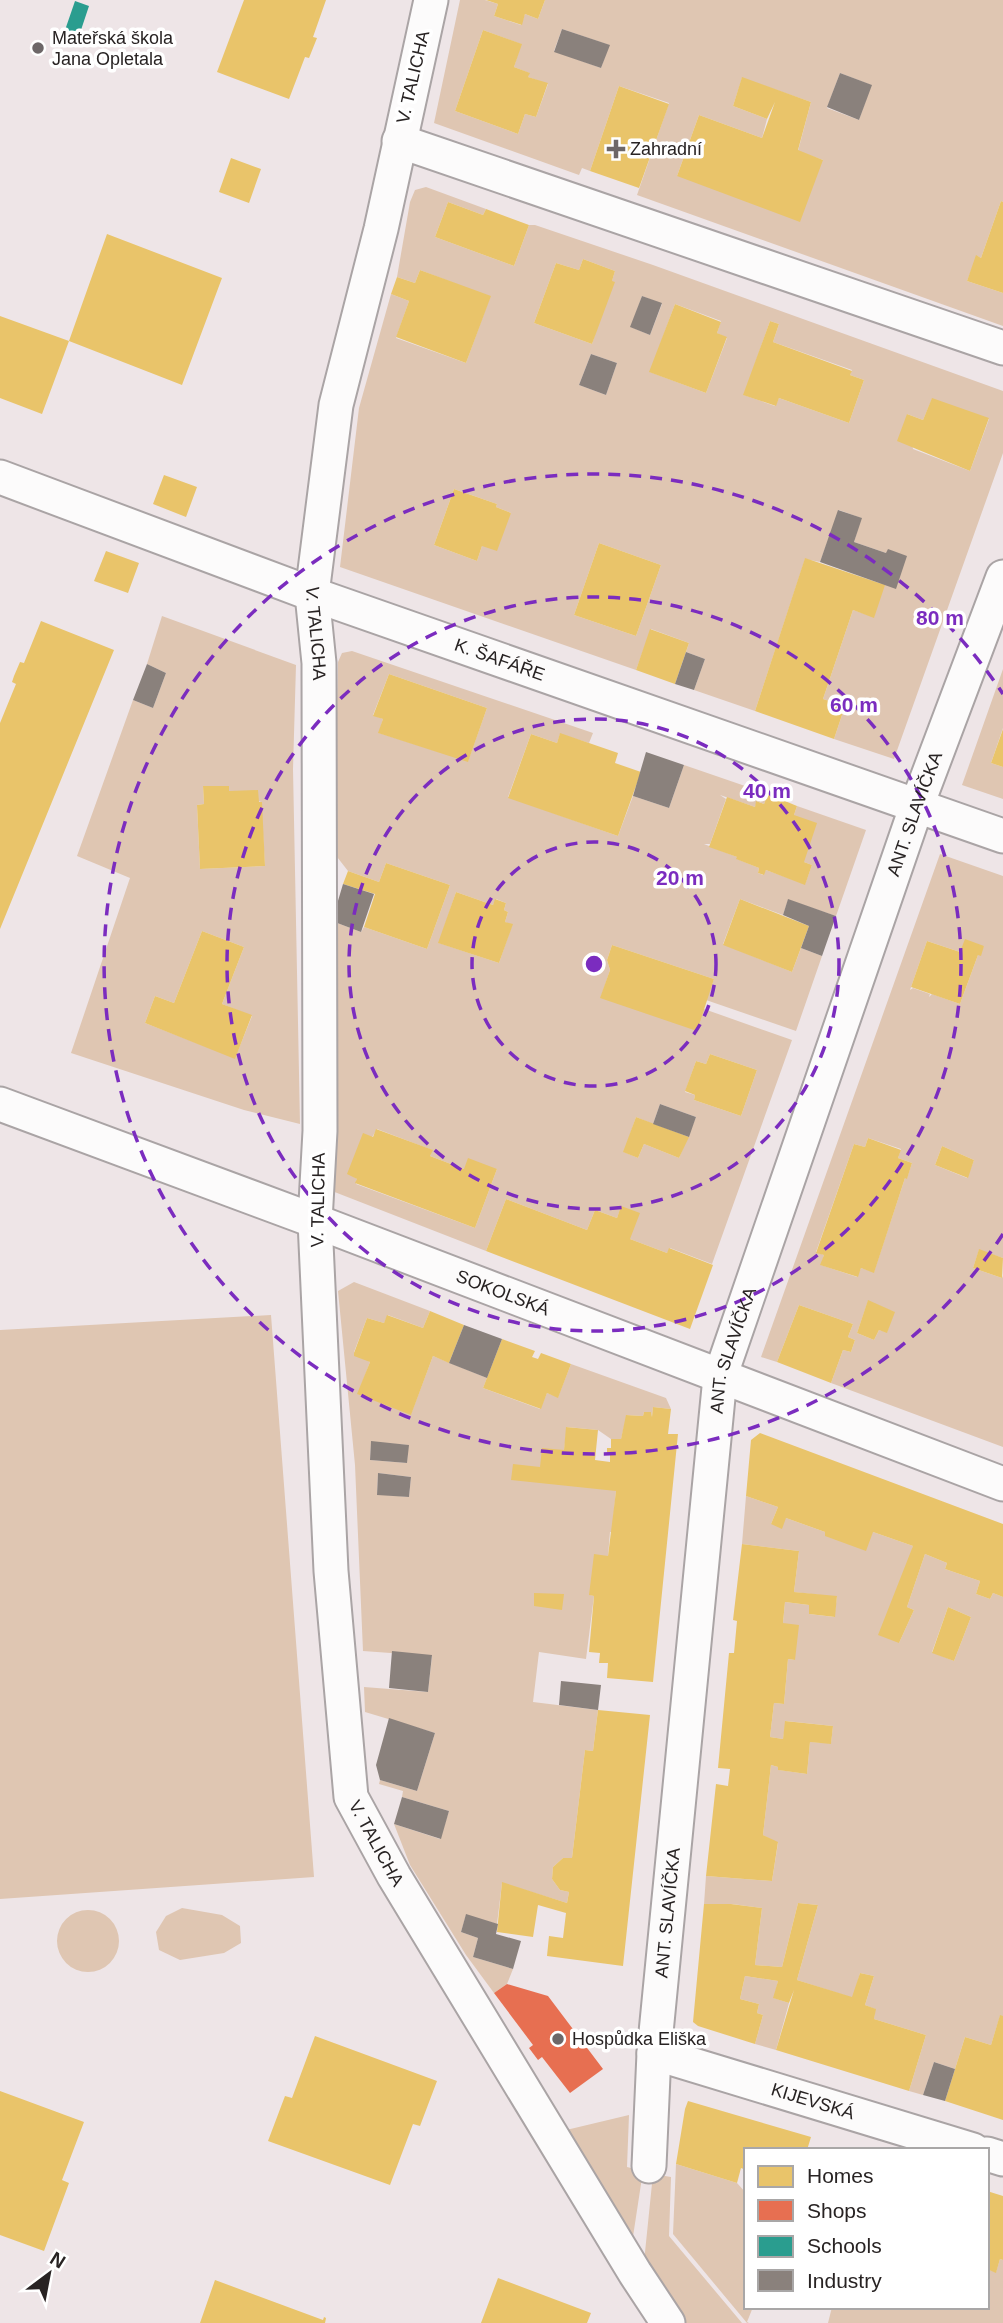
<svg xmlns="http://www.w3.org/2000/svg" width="1003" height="2323" font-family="Arial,sans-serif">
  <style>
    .green { fill: #dfc6b2; fill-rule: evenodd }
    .homes { fill: #e9c46a }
    .shops { fill: #e76f51 }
    .schools { fill: #2a9d8f }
    .industry { fill: #8a817c }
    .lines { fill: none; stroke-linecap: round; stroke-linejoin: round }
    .street-casing { stroke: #aaa4a5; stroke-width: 37 }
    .street { stroke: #fcfbfb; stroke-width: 33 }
    .ring { fill: none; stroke: #7b2cbf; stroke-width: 3.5; stroke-dasharray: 12 9 }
    .poi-dot { fill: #6d6768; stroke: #fff; stroke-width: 2.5 }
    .labels { text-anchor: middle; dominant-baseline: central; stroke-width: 7; stroke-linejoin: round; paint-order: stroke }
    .poi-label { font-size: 18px; fill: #282323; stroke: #fff; text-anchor: start }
    .street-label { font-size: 18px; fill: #282323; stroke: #fff }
    .centre { fill: #7b2cbf; stroke: #fff; stroke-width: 3.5 }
    .ring-label { font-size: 21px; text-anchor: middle; font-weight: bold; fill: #7b2cbf; stroke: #fff; stroke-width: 7; stroke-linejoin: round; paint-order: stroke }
  </style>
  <rect width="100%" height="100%" fill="#eee5e7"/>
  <path class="green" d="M460,0h25l13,4 -4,12 27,9 4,-11 13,5 7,-19h458v202l-2,-1 -20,57 -4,-2 -10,25 36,12v33l-366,-131 32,-92 -50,-17 -29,85 -8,-3 -3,7 -145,-52zM562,29l47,16 -8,23 -47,-17zM483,30l38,14 -7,23 15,6 -1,4 20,7 -12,33 -11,-3 -7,20 -63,-23zM840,73l31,12 -12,35 -32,-12zM742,78l69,24 -13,49 25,9 -146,16 22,-61 63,23 5,-19 -34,-13z
    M426,187l60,22 -3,6 -35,-13 -13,35 79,29 15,-41h6l118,40 350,126v62l-109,306 -60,-20 11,-33 -22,-7 30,-89 21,7 12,-64 -32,-11 7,-24 -22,-8 -19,52 -15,-3 -50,152 -61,-21 11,-31 -19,-7 3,-9 -38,-14 -15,41 -296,-103 19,-159 32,-114 18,7 -13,37 70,25 24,-66 -70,-27 -5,13 -18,-6 13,-75 5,-12zM583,259l32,12 -23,73 -58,-21 22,-60 23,7zM642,296l20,8 -12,31 -19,-8zM675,304l46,17 -4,12 10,5 -21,55 -56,-21zM770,321l9,3 -6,18 79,28 -2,5 14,5 -15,43 -70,-25 -4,8 -31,-11zM591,354l26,9 -11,32 -27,-10zM932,399l57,20 -19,52 -57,-22 -6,-35 16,6zM454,489l43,15 -1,3 15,6 -29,33 -5,15 -43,-16zM599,543l62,22 -25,71 -62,-21z
    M162,616l134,49 -3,104 7,355 -56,-14 -173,-57 59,-175 -53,-22 56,-156 20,8 13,-35 -19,-9zM203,786h25l1,5 32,11 4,64 -65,3 -3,-64 7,-1zM202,931l42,16 -22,57 30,12 -17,42 -90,-35 10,-27 19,7z
    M352,651l241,82 -4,10 -29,-9 -3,9 -26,-9 -23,63 110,39 15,-40 36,12 15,-43 84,29 -4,10 -7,-3 -2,6 -35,-12 6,4 -16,45h-6l33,13v2l22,9 -1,5 5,2 3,-5 39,14 7,-19 -8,-3 -10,-47 3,-9 69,24 -30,86 -48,-16 -5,15 -43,-16 -17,45 69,28 9,-24 21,8 -26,75 -90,-31 8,-21 -102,-34 -5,15 3,10 -9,27 103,12 88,31 -80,224 -42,-16 -3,5 -37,-14 -9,-32 -4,11 -22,-8 -8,20 -81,-31 -20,52 -154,-60v-270l29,11 3,-5 63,22 23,-64 -64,-22 -7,19 -31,-11 -14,-18 4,-191 4,-9zM389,674l98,34 -19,53 -89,-28 4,-14 -10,-4zM456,892l37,13 3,-6 10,4 -2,7 4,2 -3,10 7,3 -13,38 -60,-20zM710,1054l47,16 -16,46 -47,-16 1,-5 -10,-3 11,-31 10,3zM660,1104l36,13 -17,41 -35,-14 -6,14 -14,-6 12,-35 17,7zM377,1129l55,21 -2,6 34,13h33l-22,59 -119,-44 1,-5 -7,-5z
    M1003,669v59l-12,35 12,4v32l-41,-14z
    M940,854l63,22v382l-24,-8 -6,18 29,10 1,-2v171l-172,-64 12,-33 8,2 4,-12 -7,-3 5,-13 -54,-19 -22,57 -16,-5zM927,941l33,11 24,-6 -6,9 -18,49 -28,-10 -3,3 1,-3 -17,-6 -3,2zM868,1138l33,11 -3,9 14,5 -5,15h-2l-31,94 -13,-4 -4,9 -36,-12 3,-10 -8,-3 38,-108 11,3zM942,1146l32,14 -7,18 -32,-13zM868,1301l26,11 -7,20 -8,-2 -5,10 -17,-7z
    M354,1282l76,29 -7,17 -35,-13 -4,8 -17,-5 -13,34 16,10 -12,32 53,20 22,-58 54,22 -4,10 57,21 7,-16 11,4 13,-33 95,34 5,11 -18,-2 -1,10 -1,-5h-7l-1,4 -16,-1 -6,24h-10l-13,-9 -31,-3 -3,23 52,41 -4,41h-2l-2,24 -18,39 4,1 -8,63 -47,-7 -6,50 65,8 -5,41 -8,-1 -13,108h-9l-10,9 -1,12 8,11 9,2 -2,11 -65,-20 -5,41 -31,-9 -5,17 17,6 -5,19 40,12 -6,15 -13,9 -28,-38 -56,-90 -16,-41 46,15 9,-28 -47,-14 1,-6 -24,-7 1,-4 37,11 18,-58 -70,-21 -1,-25 64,5 4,-36 -69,-5 -8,-186 -17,-174zM371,1442l37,3 -1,18 -37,-3zM378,1473l33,4 -2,20 -32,-3z
    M271,1315l43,562 -314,22v-569z
    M746,1496l32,11 -7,17 15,-6 39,14h48l40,14 -14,97 15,-33 -7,-3 18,-53 22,9 -2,6 35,12 -4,13 14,5 3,-6 10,4v419h-3l-9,29 -26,-8 -10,32 -21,-7 -11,33 -14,-4 17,-56 -52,-16 1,-10 -10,-4 9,-29 -14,-3 -7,25 -56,-18 21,-75 -20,-2 -16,64 -27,-2 7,-57 -30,-4h-28l2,-28 66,5 6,-38 -15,-8 8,-70 7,2 1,3 28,4 3,-32 21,1 2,-17 -47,-5 -3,18 -13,-2 4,-34 10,1 4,-45 7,1 -12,-37 2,-21 24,3v9l25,3 3,-20 -43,-5 5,-41 -57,-7zM948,1607l23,10 -17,44 -22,-9z
    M182,1908l40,7 18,11 1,17 -17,10 -44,7 -21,-10 -3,-18 10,-16z
    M57 1941a31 31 0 1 1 62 0a31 31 0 1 1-62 0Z
    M745,1976l33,5 -4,17 15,5 -13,47 -21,-6 8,-29 -6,-2 2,-9 -19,-5z
    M629,2115l-2,52 16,4 -11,72 -70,-112z
    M676,2164l61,19 9,10v114h7l-6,15 2,1h-2l-74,-89z
    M653,2174l18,3 -2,59 73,87h-56l-42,-61z
    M1000,2259l3,1v63h-175l4,-16h155v-38l9,3z"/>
  <path class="homes" d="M244,0h82l-13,37 4,1 -8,20 -4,-1 -16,42 -72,-27z
    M486,0h59l-7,19 -13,-5 -3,11 -28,-9 4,-12z
    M483,30l39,14 -8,23 16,6 -2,4 20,6 -12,34 -11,-3 -7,20 -63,-23z
    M742,77l69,25 -13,48 25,10 -23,62 -123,-46 22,-61 63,23 13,-36 -8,17 -34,-13z
    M619,86l50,18 -30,84 -49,-17z
    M231,158l30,11 -12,34 -30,-11z
    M1001,201l2,1v91l-36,-12 9,-26 5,3z
    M448,202l35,13 3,-6 43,16 -15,41 -79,-29z
    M107,234l115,44 -40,107 -113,-44z
    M583,259l32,12 -3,10 3,1 -23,62 -58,-21 22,-60 23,7z
    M420,270l71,26 -25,67 -70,-26 13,-36 -18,-7 6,-17 18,6z
    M675,304l46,18 -4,11 10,4 -21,56 -57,-21z
    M0,316l69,25 -27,73 -42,-16z
    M770,321l9,3 -6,18 79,29 -2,4 14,5 -15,43 -70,-25 -3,8 -33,-11z
    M932,398l57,20 -19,53 -73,-30 10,-27 16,6z
    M164,475l33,12 -11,30 -33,-13z
    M454,489l43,15 -1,3 15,6 -14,38 -15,-5 -5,15 -43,-16z
    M599,543l62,22 -25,71 -62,-21z
    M106,551l33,12 -11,30 -34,-12z
    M805,558l80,27 -11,33 -21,-8 -30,89 22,7 -11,33 -79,-28z
    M41,621l73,29 -114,279v-206l16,-39 -4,-2 2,-6 6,-14 4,1z
    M650,629l39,14 -14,41 -39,-14z
    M389,674l98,34 -19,54 -90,-29 5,-14 -10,-3z
    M1003,729v38l-12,-4z
    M560,733l58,20 -3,10 26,9 -23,64 -110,-38 23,-64 26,9z
    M203,786h26v5l29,-1 1,12h3l3,64 -65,3 -3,-64 7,-1z
    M768,794l29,12 -3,9 23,8 -13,39 8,3 -7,20 -39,-15 -2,5 -6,-2 1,-5 -23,-9 1,-2 -28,-10 18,-50 28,10 1,-6 8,3z
    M386,863l64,22 -23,64 -63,-22 11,-33 -32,-10 5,-13 31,11z
    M456,892l37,13 2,-6 11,4 -2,7 4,2 -3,10 8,2 -14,39 -61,-20z
    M740,899l69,27 -17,46 -69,-27z
    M202,931l42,16 -22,57 30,11 -17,44 -90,-36 10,-27 19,7z
    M965,939l19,7 -3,10 -3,-1 -18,49 -49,-17 16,-46 33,11z
    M612,945l102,34 -17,52 -97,-33 10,-28 -3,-10z
    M710,1054l47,16 -16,46 -47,-16 1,-5 -10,-4 11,-30 10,3z
    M636,1117l53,20 -10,21 -35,-14 -6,14 -15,-6z
    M376,1129l57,21 -3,6 34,13 4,-11 29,11 -22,59 -120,-45 2,-4 -10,-5 16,-41 10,4z
    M868,1138l33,12 -3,8 14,5 -5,16 -2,-1 -31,95 -13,-5 -3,9 -38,-12 4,-10 -8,-2 38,-109 11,3z
    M942,1146l32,14 -6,18 -33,-13z
    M506,1199l81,31 8,-20 22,8 4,-12 19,7 -10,26 37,14 2,-5 44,17 -23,64 -204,-78z
    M979,1249l24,9 -1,20 -29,-10z
    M868,1300l27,12 -8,21 -8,-3 -5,10 -17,-7z
    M799,1305l54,19 -5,13 7,3 -4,12 -8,-2 -12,33 -54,-21z
    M430,1311l34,14 -15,38 -16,-7 -22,59 -54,-21 13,-32 -16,-6v-3l13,-35 17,5 3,-8 36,13z
    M502,1339l33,12 -3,6 6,2 3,-6 30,11 -13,34 -11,-5 -6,16 -58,-21z
    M653,1407l18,2 -3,25h10l-25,248 -46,-4 1,-15h-9l1,-10 -11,-1 5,-56 -5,-1 5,-41 14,2 8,-65 -105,-11 2,-16 27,3 2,-19 22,2 2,-23 32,3 -3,30 15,2v-8h-3v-6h4v-9h10l5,-24 17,1 1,-4h7l1,5z
    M760,1433l243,91v73l-10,-4 -3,6 -14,-5 4,-13 -35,-12 2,-6 -22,-9 -18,53 7,3 -15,33 -21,-8 35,-89 -40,-14 -7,19 -41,-15v-4l-39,-14 -4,11 -11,-5 7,-17 -32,-11 5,-56z
    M742,1544l57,7 -5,41 43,4 -2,21 -26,-3v-9l-24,-3 -2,21 16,2 -4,35 -7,-1 -4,45 -10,-1 -4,34 13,2 2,-18 48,5 -2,18 -21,-2 -3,32 -29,-4v-3l-7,-2 -8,70 15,7 -6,39 -66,-5 10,-92 12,2 2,-17 -12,-1 11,-115h5l3,-32 -4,-1z
    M534,1593l30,1 -2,16 -28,-4z
    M948,1607l23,10 -17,44 -22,-8z
    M598,1710l52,5 -27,251 -76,-10 2,-20 14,2 3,-25 -28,-8 -5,32 -36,-5 5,-50 65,21 2,-11 -9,-2 -8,-11 1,-12 10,-9h9l13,-108 8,1z
    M798,1903l20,2 -21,75 55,17 8,-24 14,3 -9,29 11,4 -2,10 52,16 -17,56 -133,-41 18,-60 -5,13 -16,-5 5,-17 -33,-5 -5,23 19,5 -2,9 6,2 -8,29 -57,-18 -5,-4 11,-118h27l31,4 -7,57 27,2z
    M1000,2015l3,1v104l-58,-19 20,-64 26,8z
    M315,2036l122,45 -17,45 -7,-2 -23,61 -122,-44 17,-45 7,2z
    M0,2091l84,31 -22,58 7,3 -25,68 -44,-16z
    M688,2101l123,36 -4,13h-61v20l-5,-2 -4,15 -61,-19 9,-55z
    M987,2191l16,5v64l-3,-1 -4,14 -9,-4z
    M498,2278l93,35 -4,10h-106z
    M215,2280l108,40 1,-3 2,1 -1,5h-125z"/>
  <path class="shops" d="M507,1984l41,12 55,73 -33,24 -28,-36 -4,3 -9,-12 4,-3 -39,-52z"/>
  <path class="schools" d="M75,1l14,5 -11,33 -14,-6z"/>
  <path class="industry" d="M562,29l48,16 -9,23 -47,-16z
    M840,73l32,12 -13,35 -32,-13z
    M642,296l20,7 -12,32 -20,-8z
    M591,354l26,9 -11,32 -27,-10z
    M838,510l24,8 -8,24 32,11 2,-4 19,7 -11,33 -76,-27z
    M686,652l19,7 -11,31 -19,-6z
    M147,664l19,9 -13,35 -20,-8z
    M646,752l38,13 -15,43 -36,-12z
    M343,884l31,10 -13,38 -29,-11z
    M788,899l48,17 -14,40 -21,-8 8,-22 -26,-11z
    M660,1104l36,13 -7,20 -36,-13z
    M464,1325l38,14 -15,39 -38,-15z
    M371,1441l38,4 -2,18 -37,-3z
    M378,1473l33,4 -2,20 -32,-2z
    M392,1651l40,4 -4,37 -39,-4z
    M561,1681l40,4 -3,25 -39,-5z
    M389,1718l46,15 -18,58 -37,-11 -4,-15z
    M402,1797l47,14 -8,28 -47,-15z
    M466,1914l32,10 -2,10 25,7 -8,28 -40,-12 5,-19 -17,-6z
    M934,2062l21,7 -10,32 -22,-6z"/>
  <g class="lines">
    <defs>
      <g id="street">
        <path id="s1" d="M431,0l-50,229 -45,176 -24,189 7,69 1,468 -5,90 16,350 20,226 43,79 241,397 33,50"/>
        <path d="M399,141l604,207"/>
        <path id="s2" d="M0,477l312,117 691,242"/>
        <path id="s3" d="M0,1104l315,117 688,263"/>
        <path id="s4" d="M654,2053l319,97"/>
        <path d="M987,2154l16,5"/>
        <path id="s5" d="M649,2166l5,-113 66,-676 197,-572 86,-228"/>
      </g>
    </defs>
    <use href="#street" class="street-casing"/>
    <use href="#street" class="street"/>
  </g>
  <g class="ring">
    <circle cx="594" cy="964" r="122"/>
    <circle cx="594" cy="964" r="245"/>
    <circle cx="594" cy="964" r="367"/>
    <path d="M1003 1234A490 490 0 1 1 1003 694"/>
  </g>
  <g class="poi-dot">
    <circle cx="38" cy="48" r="7"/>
    <path d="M612.5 138.5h7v7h7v7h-7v7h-7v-7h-7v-7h7z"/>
    <circle cx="558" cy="2039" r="7"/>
  </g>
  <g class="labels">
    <g class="poi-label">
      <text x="52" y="38">Mateřská škola<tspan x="52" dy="21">Jana Opletala</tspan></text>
      <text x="630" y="149">Zahradní</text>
      <text x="572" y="2039">Hospůdka Eliška</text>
    </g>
    <g class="street-label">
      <text transform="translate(413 77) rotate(-77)">V. TALICHA</text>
      <text stroke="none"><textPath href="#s1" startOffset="646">V. TALICHA</textPath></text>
      <text stroke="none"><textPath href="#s2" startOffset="532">K. ŠAFÁŘE</textPath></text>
      <text stroke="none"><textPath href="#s5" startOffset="1388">ANT. SLAVÍČKA</textPath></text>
      <text transform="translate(318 1200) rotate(-89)">V. TALICHA</text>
      <text stroke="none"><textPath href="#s3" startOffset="537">SOKOLSKÁ</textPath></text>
      <text stroke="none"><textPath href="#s5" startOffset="821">ANT. SLAVÍČKA</textPath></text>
      <text stroke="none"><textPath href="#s1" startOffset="1864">V. TALICHA</textPath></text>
      <text stroke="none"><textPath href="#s5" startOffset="254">ANT. SLAVÍČKA</textPath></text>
      <text stroke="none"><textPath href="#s4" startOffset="166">KIJEVSKÁ</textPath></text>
    </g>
  </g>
  <circle cx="594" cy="964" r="10" class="centre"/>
  <g class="ring-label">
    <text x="940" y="625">80 m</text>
    <text x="854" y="712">60 m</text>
    <text x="767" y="798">40 m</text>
    <text x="680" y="885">20 m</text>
  </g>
  <rect x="744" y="2148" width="245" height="161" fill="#ffffff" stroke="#a9a7a7" stroke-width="2"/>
  <rect x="758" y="2166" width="35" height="21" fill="#e9c46a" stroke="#a9a7a7" stroke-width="2"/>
  <text x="807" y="2183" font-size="21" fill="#282323">Homes</text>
  <rect x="758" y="2200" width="35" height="21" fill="#e76f51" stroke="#a9a7a7" stroke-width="2"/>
  <text x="807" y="2218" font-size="21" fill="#282323">Shops</text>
  <rect x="758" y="2236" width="35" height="21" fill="#2a9d8f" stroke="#a9a7a7" stroke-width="2"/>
  <text x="807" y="2253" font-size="21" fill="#282323">Schools</text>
  <rect x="758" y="2270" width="35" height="21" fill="#8a817c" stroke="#a9a7a7" stroke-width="2"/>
  <text x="807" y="2288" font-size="21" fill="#282323">Industry</text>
  <g transform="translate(49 2274) rotate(32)" stroke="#ffffff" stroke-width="5" paint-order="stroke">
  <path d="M0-5L12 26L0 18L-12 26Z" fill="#282323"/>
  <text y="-10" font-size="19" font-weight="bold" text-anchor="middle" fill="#282323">N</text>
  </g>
</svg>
